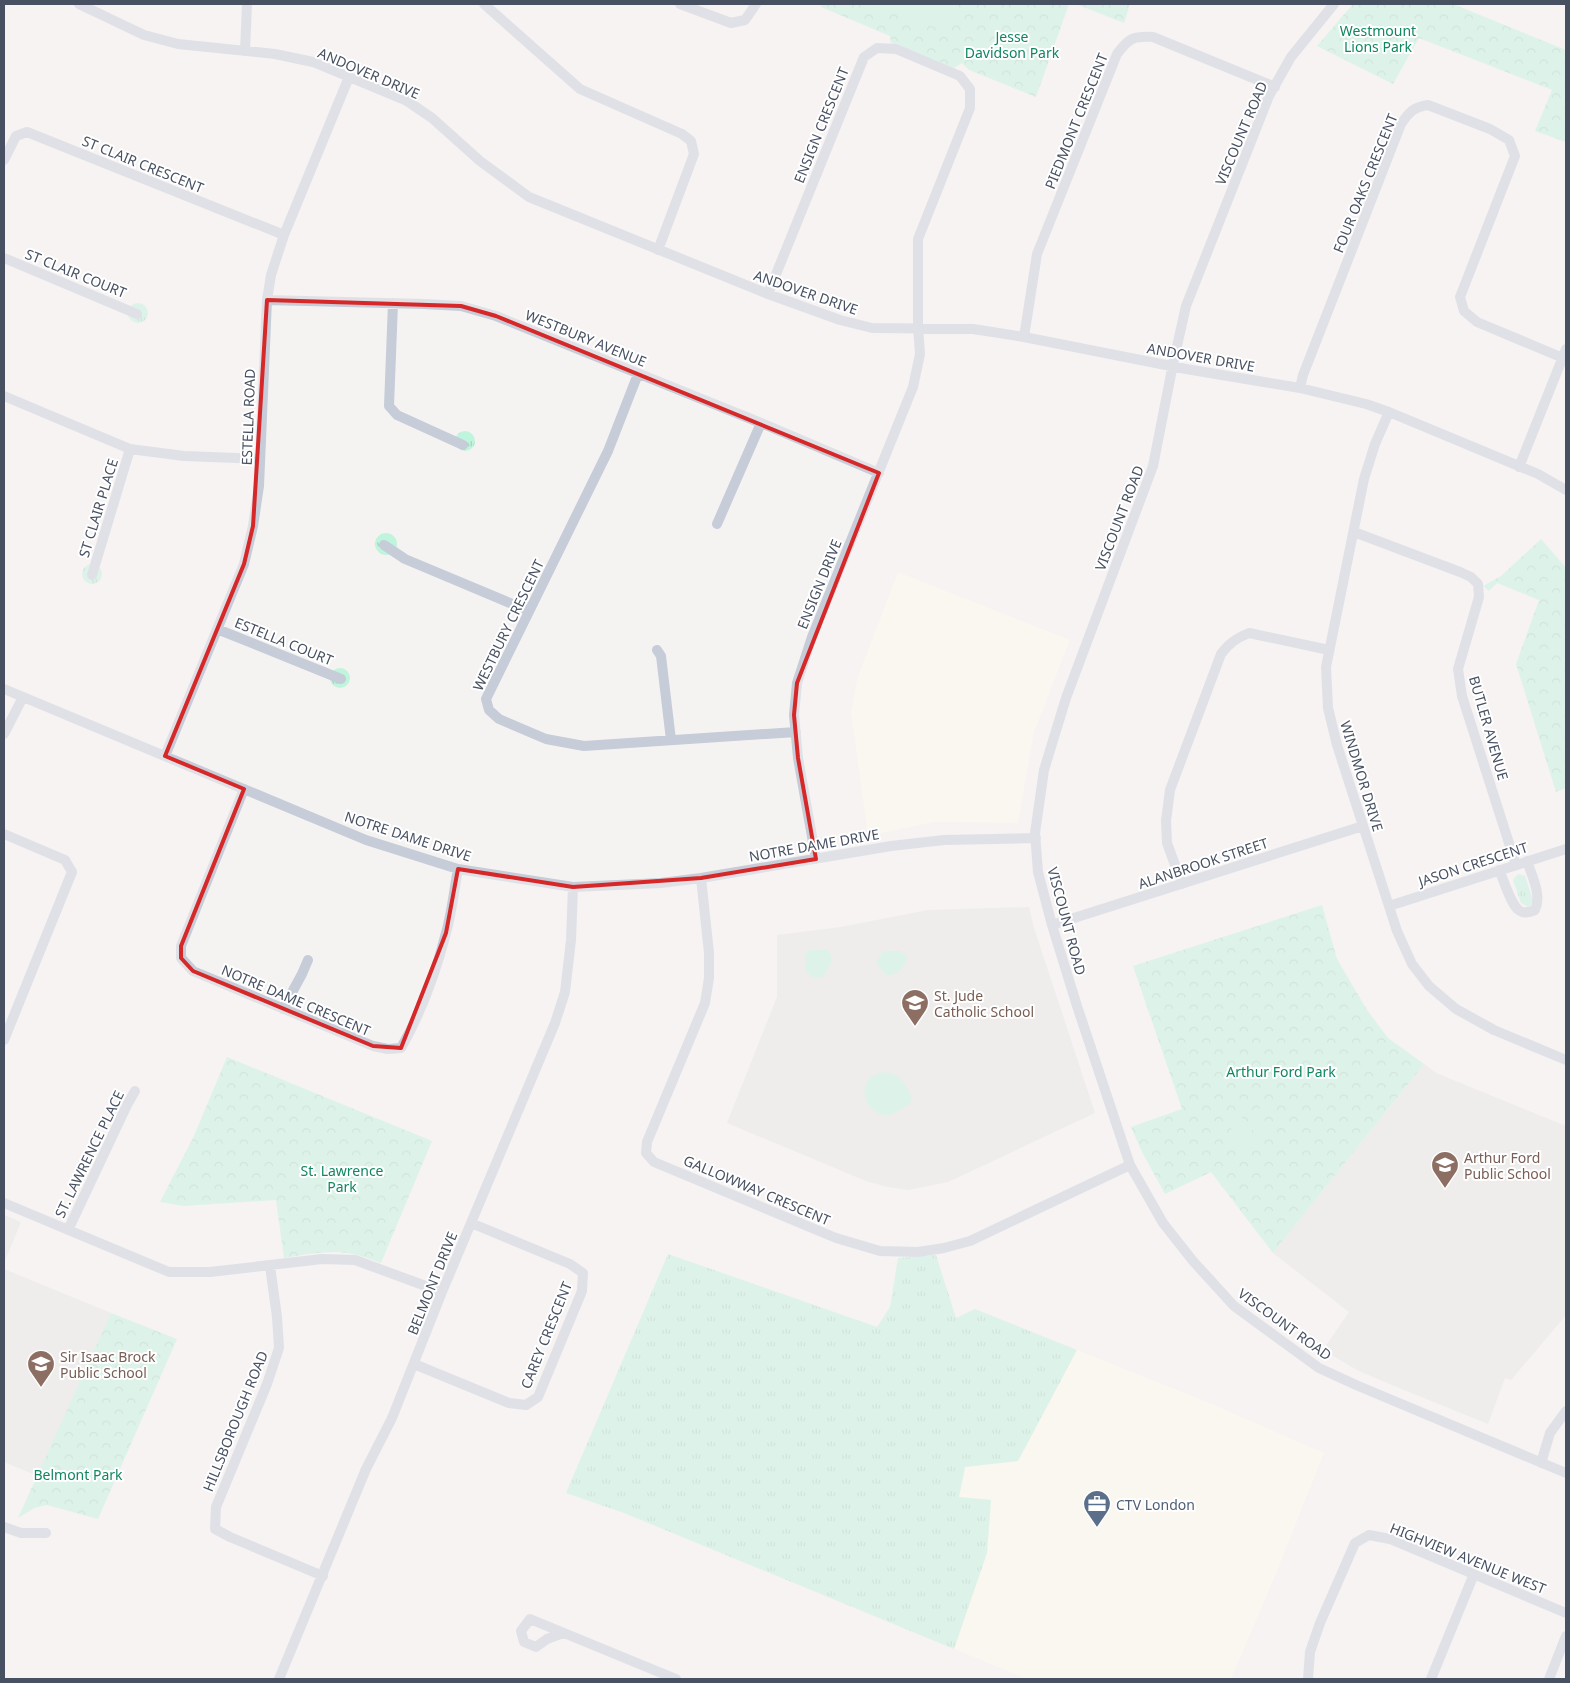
<svg xmlns="http://www.w3.org/2000/svg" width="1570" height="1683" font-family="'Noto Sans',sans-serif">
  <style>
    .commercial { fill: #fefced }
    .education { fill: #e6e4e4 }
    .grass { fill: url(#grass-tufts) }
    .park { fill: url(#park-crowns) }
    .pitch { fill: #bff4dd }
    .lines { fill: none; stroke-linecap: round; stroke-linejoin: round }
    .minor { stroke: #c6ccd8; stroke-width: 10 }
    .marked { fill: none; stroke: #d62828; stroke-width: 4; stroke-linejoin: round }
    .labels { text-anchor: middle; dominant-baseline: central; stroke-width: 4; stroke-linejoin: round; paint-order: stroke }
    .park-label { font-size: 14px; fill: #108661; stroke: #fff }
    .street-label { font-size: 14px; fill: #485162; stroke: #fff }
    .education-label { font-size: 14px; fill: #785e54; stroke: #fff; text-anchor: start }
    .service-label { font-size: 14px; fill: #4e5e75; stroke: #fff; text-anchor: start }
  </style>
  <defs>
    <pattern id="grass-tufts" width="24" height="20" patternUnits="userSpaceOnUse" patternTransform="scale(1.25)"><rect width="24" height="20" fill="#bff4dd"/><path d="M3 7l-1-3M5 7V3M7 7l1-3M15 17l-1-3M17 17v-4M19 17l1-3" fill="none" stroke="#a6d3c0"/></pattern>
    <pattern id="park-crowns" width="20" height="18" patternUnits="userSpaceOnUse" patternTransform="scale(1.25)"><rect width="20" height="18" fill="#bff4dd"/><path d="M2 6a3 3 0 1 1 6 0M12 15a3 3 0 1 1 6 0" fill="none" stroke="#a6d3c0"/></pattern>
  </defs>
  <rect width="100%" height="100%" fill="#f5f3f2"/>
  <path class="commercial" d="M898,572l172,68 -36,92 -16,91 -84,-1 -66,14 -17,-123 6,-34z
    M1077,1350l133,53 114,50 -49,123 -44,103h-204l-73,-30 33,-96 4,-53 -32,-3 6,-30 53,-6z"/>
  <path class="education" d="M1029,907l5,21 61,185 -147,69 -40,8 -20,-3 -22,-6 -139,-58 50,-126v-62l64,-8 87,-17z
    M1424,1064l12,9 130,53v189l-55,65 -6,-2 -17,46 -96,-39 -33,-14 -36,-21 26,-38 -76,-59z
    M4,1215l17,7 -17,41z
    M4,1269l107,44 -73,163 -34,-14z"/>
  <path class="grass" d="M128 313a10 10 0 1 1 20 0a10 10 0 1 1-20 0Z
    M455 441a10 10 0 1 1 20 0a10 10 0 1 1-20 0Z
    M375 544a11 11 0 1 1 22 0a11 11 0 1 1-22 0Z
    M82 574a10 10 0 1 1 20 0a10 10 0 1 1-20 0Z
    M330 678a10 10 0 1 1 20 0a10 10 0 1 1-20 0Z
    M1518,874l7,2 8,24 -3,6 -2,1 -7,-4 -8,-23z
    M668,1254l209,73 13,-20 8,-49 38,-3 20,63 19,-9 102,41 -59,111 -53,6 -6,30 32,3 -4,53 -33,96 -330,-136 -58,-20z"/>
  <path class="park" d="M822,4h247l-33,93 -67,-27 -7,-7 -8,5 -63,-25 -1,-7 -69,-29z
    M1076,4h54l-6,19z
    M1353,4h100l113,46v92l-31,-11 17,-41 -133,-52 -26,46 -76,-38z
    M1541,539l25,29v220l-10,4 -40,-128 23,-64 -42,-17 -8,8 -6,-5 18,-10z
    M1322,905l15,54 30,51 21,28 36,26 -151,189 -62,-81 -46,22 -23,-42 -11,-25 51,-18 -49,-143z
    M227,1057l205,84 -51,122c-11,-4 -22,-8 -34,-10 -20,-3 -43,2 -63,5l-8,-58 -92,6 -24,-4 34,-66z
    M111,1313l66,26 -79,180 -51,-14 -13,3 -16,10z"/>
  <path class="pitch" d="M869,4h86l-8,27 -78,-26z
    M810,950h18c7,10 1,19 -6,27h-10l-6,-6 -1,-17z
    M887,951h13l8,6c-6,12 -8,18 -22,18l-10,-12 6,-11z
    M882,1072c20,2 21,9 30,25l-2,7c-7,4 -15,10 -22,11 -18,2 -32,-25 -17,-38 2,-2 8,-3 11,-5z
    M1260,1108l11,30 -13,5 -12,-30z
    M1241,1115l11,30 -13,5 -11,-30z"/>
  <g class="lines">
    <path class="minor" d="M79,4l65,31 34,9 97,10 38,8 94,39 25,17 48,43 49,36 239,97 72,26 32,8 101,1 51,8 162,32 114,19 66,16 23,8 149,62 28,16
      M484,4l96,85 102,45 9,7 3,13 -36,96
      M680,4l51,19 14,-3 11,-16
      M1334,4l-43,53 -22,39 -83,210 -13,58 -20,102 -87,232 -22,72 -9,63 3,39 14,53 25,81 53,159 33,58 30,38 41,45 85,62 37,17 210,88
      M245,51l2,-47
      M4,160l12,-24 11,-4 257,103
      M4,258l133,56
      M768,294l96,-237 13,-9 19,1 64,27 10,13v19l-52,131v88l2,27 -7,33 -101,250 -15,46 -3,32 4,43 18,101
      M267,300l157,4 37,2 35,10 265,107 118,50
      M393,303l-4,103 8,9 66,30
      M1024,337l13,-83 80,-200c12,-16 16,-18 36,-17l122,50
      M638,374l-30,77 -122,248 3,11 10,9 47,20 38,7 212,-14
      M1300,388l3,-13 98,-251c8,-12 13,-17 27,-19l62,24 19,11 6,16 -55,141 4,14 13,11 86,36
      M4,396l126,53 54,7 76,3
      M1389,412l-14,32 -11,35 -38,188 2,41 9,37 60,186 15,33 17,22 27,23 38,21 72,30
      M1519,467l47,-118
      M717,524l44,-101
      M1354,532l106,40 11,5 7,7 1,13 -21,72 4,27 54,169
      M384,545l21,14 124,52
      M92,575l38,-126
      M217,629l124,50
      M657,650l4,6 10,84
      M4,689l362,151 92,29 115,18 88,-4 40,-5 190,-32 53,-6 92,-2
      M4,734l19,-37
      M165,756l79,-192 9,-38 6,-40 8,-186 4,-25 13,-40 65,-158
      M244,789l-63,157v12l12,13 180,75 15,3 13,-1c20,-35 35,-76 45,-115 6,-21 8,-43 12,-64
      M4,834l61,26 7,12 -68,168
      M1499,870c5,10 12,36 21,41 5,3 10,1 15,-1 7,-15 -3,-34 -8,-49
      M701,878l8,75v25l-4,25 -58,139 -1,11 8,9 182,76 44,13 38,1 26,-4 26,-7 160,-76
      M1182,884l-15,-41 -1,-22 4,-31 51,-136c8,-11 16,-16 28,-21l80,17
      M1389,906l177,-57
      M1052,925l311,-99
      M283,1009l19,-35 6,-14
      M4,1203l165,69h41l112,-13 33,1 87,32
      M68,1230l59,-125 8,-14
      M270,1266l7,51 2,31 -12,36 -51,123 -1,22 15,8 93,39
      M414,1364l95,39 17,2 12,-8 44,-106 1,-18 -13,-9 -99,-41
      M1541,1463l9,-30 16,-22
      M4,1527l17,6h25
      M563,1633l-16,6 -11,8 -12,-5 -3,-11 9,-12 146,60
      M279,1679l87,-210 26,-51 50,-126 113,-269 10,-31 6,-52 2,-53
      M1308,1679l2,-27 10,-29 35,-80 14,-8 21,4 176,74
      M1431,1679l43,-105
      M1549,1679l17,-43"/>
  </g>
  <path d="M0 0H1570V1683H0ZM267,300l194,6 35,10 383,157 -82,210 -3,32 4,43 18,101 -115,19 -128,9 -115,-18 -12,64 -45,115 -28,-2 -180,-75 -12,-13v-12l63,-157 -79,-33 79,-192 9,-38z" fill="#f5f3f2" fill-opacity=".55" fill-rule="evenodd"/>
  <path class="marked" d="M267,300l194,6 35,10 383,157 -82,210 -3,32 4,43 18,101 -115,19 -128,9 -115,-18 -12,64 -45,115 -28,-2 -180,-75 -12,-13v-12l63,-157 -79,-33 79,-192 9,-38z"/>
  <defs>
    <symbol id="school-pin" viewBox="-11 -11 22 30"><path d="M0 17L-7.5 6A9.5 9.5 0 1 1 7.5 6Z" fill="#8d6e63" stroke="#fff"/><path d="M0-5L7-2L0 1L-7-2ZM-4 1L0 2.5L4 1V4Q0 6-4 4Z" fill="#fff"/></symbol>
    <symbol id="office-pin" viewBox="-11 -11 22 30"><path d="M0 17L-7.5 6A9.5 9.5 0 1 1 7.5 6Z" fill="#5c6f8a" stroke="#fff"/><path d="M-6-3h4V-5.5h4V-3h4V5H-6ZM-1-4.5V-3h2v-1.5ZM-6 0V1H6V0Z" fill="#fff"/></symbol>
  </defs>
  <g fill-rule="evenodd">
    <use href="#school-pin" x="899" y="987" width="32" height="43"/>
    <use href="#school-pin" x="1429" y="1149" width="32" height="43"/>
    <use href="#school-pin" x="25" y="1348" width="32" height="43"/>
    <use href="#office-pin" x="1081" y="1488" width="32" height="43"/>
  </g>
  <g class="labels">
    <g class="park-label">
      <text x="1378" y="30">Westmount<tspan x="1378" dy="16">Lions Park</tspan></text>
      <text x="1012" y="36">Jesse<tspan x="1012" dy="16">Davidson Park</tspan></text>
      <text x="1281" y="1071">Arthur Ford Park</text>
      <text x="342" y="1170">St. Lawrence<tspan x="342" dy="16">Park</tspan></text>
      <text x="78" y="1474">Belmont Park</text>
    </g>
    <g class="street-label">
      <text transform="translate(369 73) rotate(23)">ANDOVER DRIVE</text>
      <text transform="translate(1076 121) rotate(-68)">PIEDMONT CRESCENT</text>
      <text transform="translate(821 125) rotate(-68)">ENSIGN CRESCENT</text>
      <text transform="translate(1241 133) rotate(-67)">VISCOUNT ROAD</text>
      <text transform="translate(143 164) rotate(22)">ST CLAIR CRESCENT</text>
      <text transform="translate(1365 183) rotate(-68)">FOUR OAKS CRESCENT</text>
      <text transform="translate(76 273) rotate(22)">ST CLAIR COURT</text>
      <text transform="translate(806 292) rotate(19)">ANDOVER DRIVE</text>
      <text transform="translate(586 338) rotate(22)">WESTBURY AVENUE</text>
      <text transform="translate(1201 357) rotate(10)">ANDOVER DRIVE</text>
      <text transform="translate(248 417) rotate(-88)">ESTELLA ROAD</text>
      <text transform="translate(98 508) rotate(-73)">ST CLAIR PLACE</text>
      <text transform="translate(1119 518) rotate(-69)">VISCOUNT ROAD</text>
      <text transform="translate(819 584) rotate(-68)">ENSIGN DRIVE</text>
      <text transform="translate(508 625) rotate(-64)">WESTBURY CRESCENT</text>
      <text transform="translate(284 641) rotate(22)">ESTELLA COURT</text>
      <text transform="translate(1489 728) rotate(74)">BUTLER AVENUE</text>
      <text transform="translate(1362 776) rotate(73)">WINDMOR DRIVE</text>
      <text transform="translate(408 836) rotate(18)">NOTRE DAME DRIVE</text>
      <text transform="translate(814 845) rotate(-10)">NOTRE DAME DRIVE</text>
      <text transform="translate(1203 863) rotate(-18)">ALANBROOK STREET</text>
      <text transform="translate(1473 864) rotate(-18)">JASON CRESCENT</text>
      <text transform="translate(1067 921) rotate(75)">VISCOUNT ROAD</text>
      <text transform="translate(296 1000) rotate(23)">NOTRE DAME CRESCENT</text>
      <text transform="translate(89 1154) rotate(-64)">ST. LAWRENCE PLACE</text>
      <text transform="translate(757 1190) rotate(23)">GALLOWWAY CRESCENT</text>
      <text transform="translate(432 1283) rotate(-68)">BELMONT DRIVE</text>
      <text transform="translate(1285 1324) rotate(36)">VISCOUNT ROAD</text>
      <text transform="translate(546 1335) rotate(-68)">CAREY CRESCENT</text>
      <text transform="translate(235 1421) rotate(-68)">HILLSBOROUGH ROAD</text>
      <text transform="translate(1468 1558) rotate(22)">HIGHVIEW AVENUE WEST</text>
    </g>
    <g class="education-label">
      <text x="934" y="995">St. Jude<tspan x="934" dy="16">Catholic School</tspan></text>
      <text x="1464" y="1157">Arthur Ford<tspan x="1464" dy="16">Public School</tspan></text>
      <text x="60" y="1356">Sir Isaac Brock<tspan x="60" dy="16">Public School</tspan></text>
    </g>
    <g class="service-label">
      <text x="1116" y="1504">CTV London</text>
    </g>
  </g>
  <rect width="1570" height="1683" fill="none" stroke="#485162" stroke-width="10"/>
</svg>
